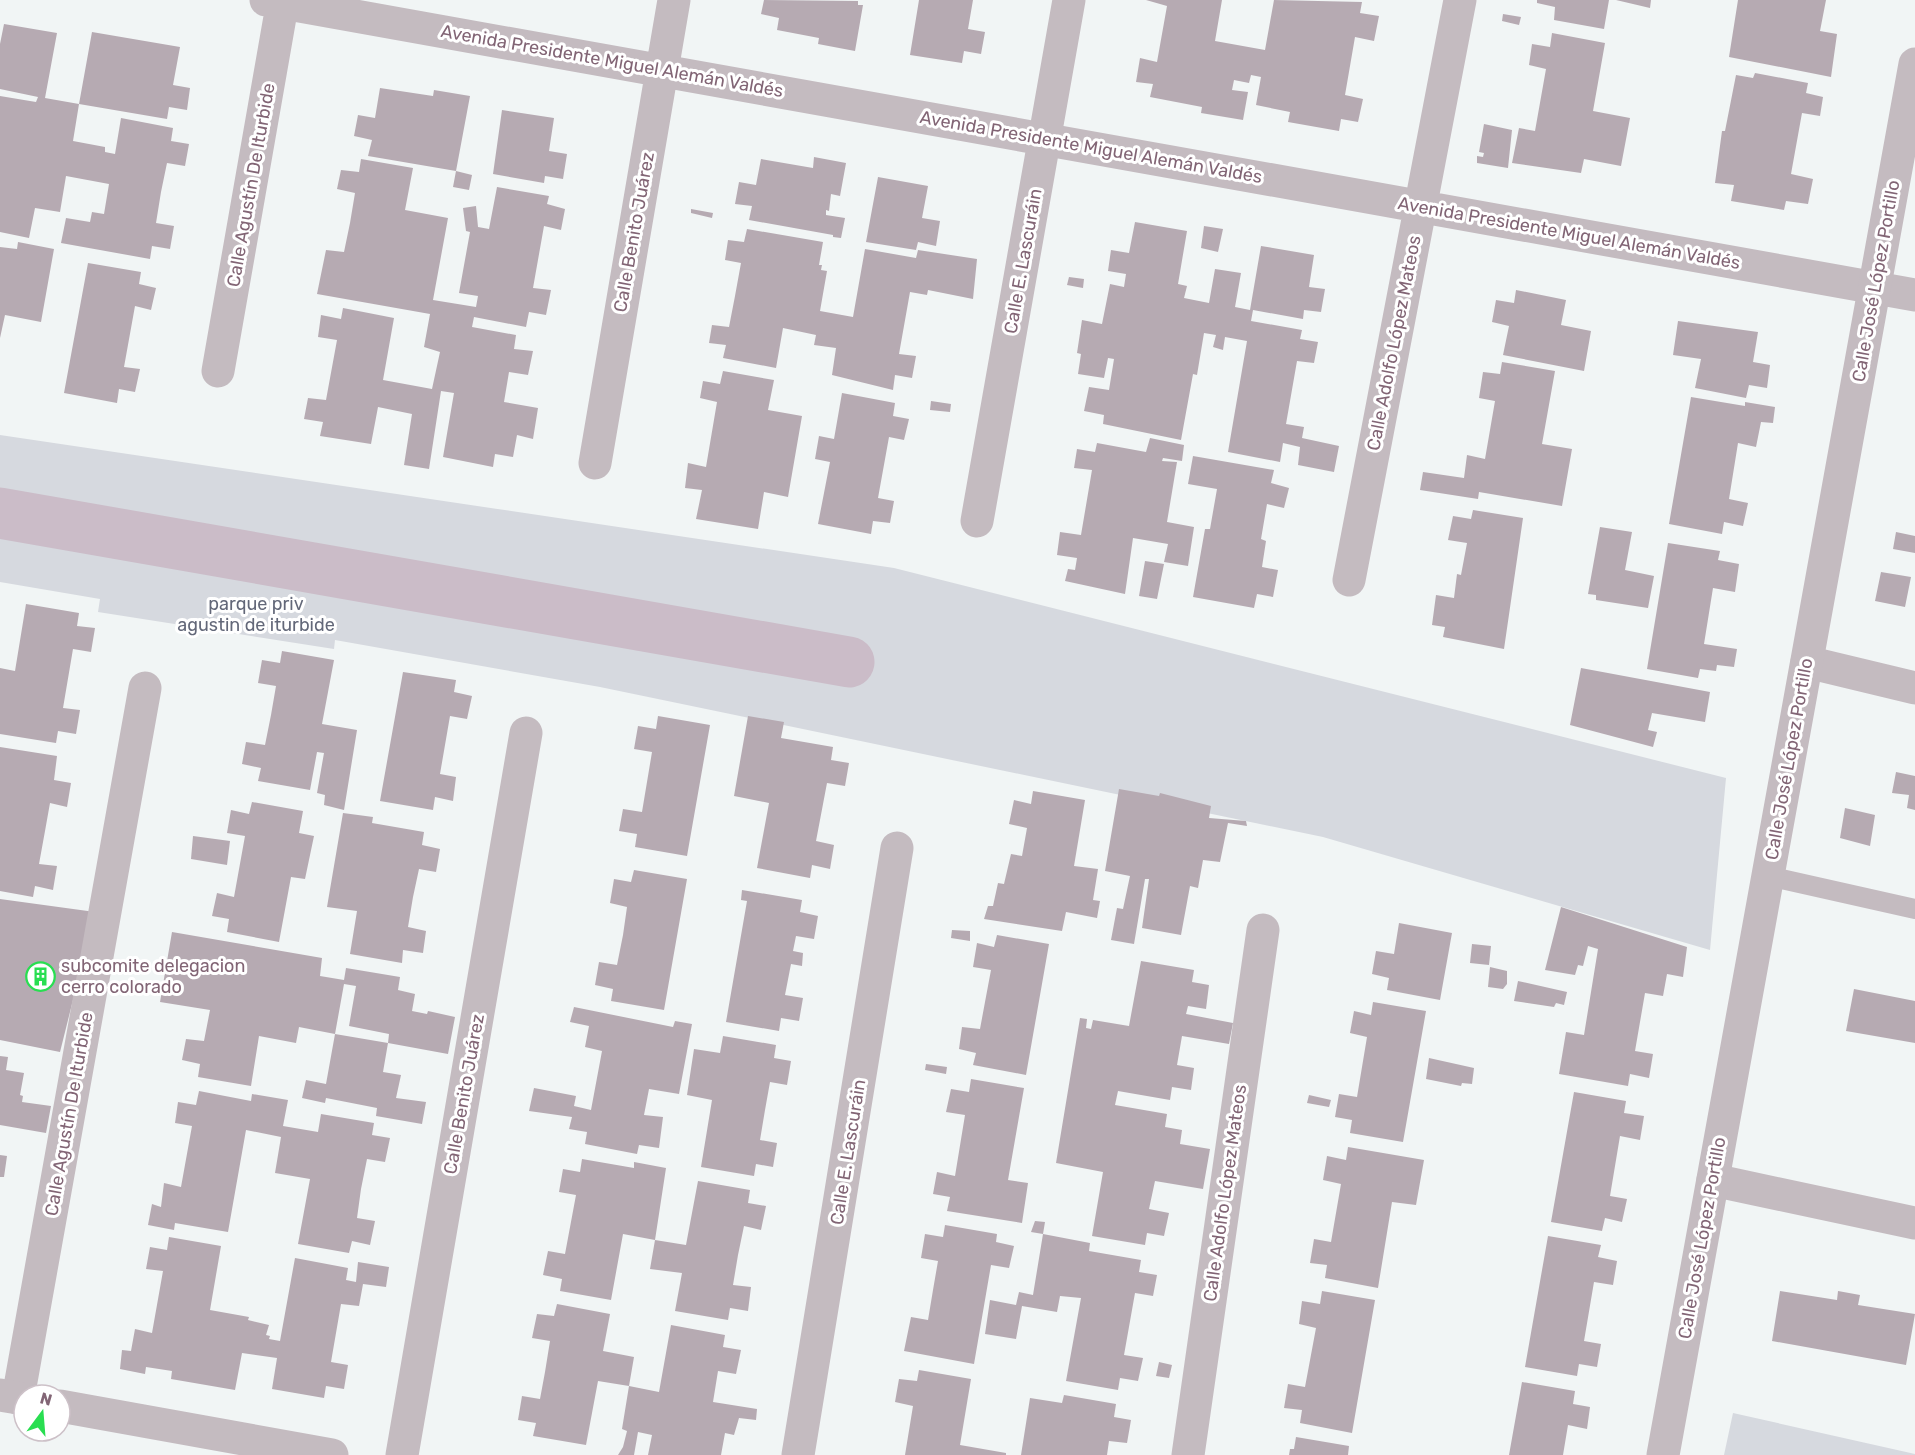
<svg xmlns="http://www.w3.org/2000/svg" width="1915" height="1455" font-family="Rubik,sans-serif">
  <style>
    .green { fill: #d6d9df }
    .lines { fill: none; stroke-linecap: round; stroke-linejoin: round }
    .canal { stroke: #cbbcc8; stroke-width: 51 }
    .building { fill: #b6aab2 }
    .service { stroke: #c4bbc0; stroke-width: 20 }
    .minor { stroke: #c4bbc0; stroke-width: 33 }
    .tertiary { stroke: #c4bbc0; stroke-width: 33 }
    .labels { text-anchor: middle; dominant-baseline: central; stroke-width: 6; stroke-linejoin: round; paint-order: stroke }
    .street-label { font-size: 18px; fill: #826575; stroke: #fff }
    .park-label { font-size: 18px; fill: #636879; stroke: #fff }
    .poi-label { font-size: 18px; fill: #826575; stroke: #fff; text-anchor: start }
  </style>
  <rect width="100%" height="100%" fill="#f1f5f5"/>
  <path class="green" d="M0,435l894,133 832,210 -16,172 -387,-113 -723,-150 -265,-47 -1,9 -236,-37 2,-13 -100,-17z
    M1733,1413l182,41v1h-191z"/>
  <g class="lines">
    <path class="canal" d="M0,513l849,149"/>
  </g>
  <path class="building" d="M764,0l94,1v4h5l-8,46 -37,-7 1,-6 -42,-8 2,-12 -18,-4z
    M919,0h54l-5,29 17,3 -4,22 -17,-3 -2,12 -52,-8z
    M1146,0h76l-7,41 50,9 9,-50 88,2 -2,11 19,3 -5,25 -19,-4 -10,58 18,4 -5,23 -17,-3 -2,12 -51,-9 2,-10 -34,-7 5,-28 -10,-2 -2,8 -15,-3 -2,10 16,2 -5,28 -42,-7 1,-6 -52,-10 3,-13 -17,-2 4,-24 17,4 10,-56z
    M1537,0h72l-5,29 -50,-9 1,-13 -18,-4z
    M1616,0h35l-1,8z
    M1738,0h88l-6,31 17,3 -6,43 -102,-20z
    M1503,14l18,3 -2,8 -17,-4z
    M4,24l53,9 -12,65 34,6 -6,37 32,6v5l10,2 6,-36 52,10 -2,13 18,3 -4,22 -18,-3 -6,29 -5,31 18,3 -4,23 -18,-3 -2,13 -89,-16 5,-25 24,4 2,-10 12,2 5,-30 -43,-8 -6,36 -25,-4 -6,30 -29,-6v-136l36,6 2,-5 -38,-8v-45z
    M92,32l88,15 -7,38 17,3 -3,22 -18,-3 -2,12 -88,-15z
    M1552,33l53,10 -12,68 37,7 -9,48 -37,-7 -3,14 -69,-10 7,-35 16,3 11,-62 -17,-4 3,-21 18,3z
    M1755,73l53,10 -2,10 17,4 -3,19 -18,-3 -11,61 22,5 -5,25 -22,-3 -2,9 -53,-9 3,-16 -19,-2 7,-52h3l11,-56 17,3z
    M380,88l53,8 1,-6 36,6 -14,75 -88,-15 4,-16 -18,-4 4,-21 17,3z
    M502,110l52,8 -5,33 18,3 -4,25 -18,-3 -1,7 -51,-9z
    M1484,124l28,6 -4,38 -31,-5v-7l6,1 1,-4 -5,-1z
    M814,157l32,6 -6,33 -9,-2 -2,17 -3,-1v5l19,3 -4,20 -8,-1v-2l-84,-15 3,-14 -17,-2 4,-22 17,3 5,-26 52,9z
    M361,159l52,9 -8,42 43,8 -15,82 43,7 2,-11 -19,-3 11,-61 -4,-1 -3,-23 13,-2 2,21 11,2 8,-42 52,9 -2,8 18,5 -4,21 -17,-4 -11,62 18,2 -5,25 -17,-3 -3,15 -52,-10 -2,10 44,8 -2,14 19,2 -5,24 -19,-3 -5,30 34,6 -5,31 -16,-4 -4,22 -18,-3 -2,13 -50,-10 11,-64 -13,-2 -12,78 -25,-4 8,-51 -34,-7 -7,37 -51,-8 3,-14 -19,-3 4,-21 18,2 11,-60 -19,-3 3,-22 20,4 2,-11 51,10 -11,62 49,9 8,-37 -16,-5 6,-33 -113,-20 9,-44 18,2 6,-29 5,-30 -18,-4 4,-19 18,2z
    M456,171l16,4 -3,15 -16,-3z
    M878,177l50,9 -6,32 18,3 -4,25 -18,-4 -2,8 -50,-8z
    M691,209l22,4 -1,5 -21,-5z
    M1135,222l52,9 -9,53 9,2 -3,12 25,5 6,-34 26,4 -6,34 15,3 11,-64 53,9 -5,32 16,2 -4,23 -17,-2 -1,9 -50,-9 -2,11 51,9 -2,9 18,3 -4,21 -17,-2 -11,63 18,3 -2,11 37,8 -5,26 -36,-7 2,-18 -17,-4 -3,19 -52,-10 19,-111 -22,-4 -2,13 -10,-3 3,-12 -12,-2 -7,42 -4,-1 -12,66 -78,-16 1,-9 -20,-4 5,-24 20,3 5,-31 -6,-1 -4,20 -26,-4 3,-20 -4,-1 5,-33 20,4 8,-40 14,3 2,-13 -18,-3 3,-21 18,3z
    M1204,226l19,3 -5,23 -17,-4z
    M747,229l76,13 -4,23h3l-1,5 6,1 -7,40 33,6 12,-68 51,9 2,-8 59,9 -4,40 -45,-9 -1,5 -17,-3 -11,62 17,2 -4,22 -17,-3 -2,15 -61,-15 4,-27 -22,-3 2,-10 -33,-7 -7,40 -53,-10 3,-13 -17,-2 3,-18 17,2 6,-31 6,-33 -16,-3 3,-20 16,2z
    M18,242l36,7 -13,73 -36,-7 -5,23v-91l17,2z
    M88,263l53,9 -2,12 17,4 -5,22 -16,-4 -11,61 16,2 -5,23 -16,-3 -2,14 -53,-10z
    M1069,277l15,2 -1,9 -16,-3z
    M1516,290l50,10 -5,25 30,6 -7,40 -81,-16 6,-29 -17,-4 4,-22 18,3z
    M1678,321l80,11 -5,30 17,3 -3,23 -18,-3 -3,13 -51,-10 6,-29 -28,-4z
    M1502,362l53,9 -13,73 30,5 -10,57 -83,-14 -1,7 -58,-9 3,-18 41,6 3,-23 18,4 10,-58 -16,-3 4,-26 17,2z
    M723,371l51,9 -6,30 34,6 -14,81 -24,-5 -6,37 -62,-10 6,-29 -17,-2 3,-25 18,4 11,-65 -17,-4 3,-17 17,3z
    M842,393l53,10 -2,13 16,3 -5,21 -15,-3 -11,61 16,3 -4,22 -17,-2 -2,13 -53,-10 12,-62 -15,-3 4,-23 15,3z
    M1691,397l54,9v-4l30,5 -2,16 -12,-1 -5,25 -18,-4 -9,56 19,4 -5,23 -19,-4 -2,12 -53,-10z
    M931,401l20,3 -1,8 -20,-2z
    M1150,438l34,7 -2,16 -19,-3 -1,3 15,1 -10,60 27,5 -6,39 -24,-4 4,-18 -35,-6 -8,56 -60,-13 3,-12 7,1 2,-12 -20,-3 3,-23 21,3 11,-65 -18,-2 3,-19 18,3 2,-9 49,9z
    M1193,456l81,14 -3,13 18,5 -5,20 -17,-4 -6,35 5,2 -4,26 16,3 -5,27 -16,-3 -3,14 -61,-11 12,-68h5l7,-40 -29,-5z
    M1473,510l50,8 -19,131 -61,-12 2,-10 -13,-2 4,-30 18,3 3,-24 4,1 6,-32 -19,-3 5,-24 18,3z
    M1600,527l32,5 -7,38 29,6 -6,32 -52,-8v-5l-8,-1z
    M1896,532l19,4v17l-22,-4z
    M1668,543l52,8 -2,9 21,4 -4,28 -22,-4 -9,56 33,5 -3,18 -17,-2 -1,6 -16,-2 -2,9 -51,-9z
    M1145,561l19,3 -7,35 -18,-3z
    M1881,572l30,5 -6,30 -30,-6z
    M26,604l53,9 -2,13 18,2 -4,24 -18,-3 -10,59 17,2 -4,24 -18,-3 -2,12 -56,-9v-66l15,3z
    M282,651l52,9 -12,64 35,6 -13,80 -20,-5 1,-10 -8,-2 7,-40 -7,-1 -7,38 -52,-9 3,-13 -19,-4 4,-22 19,3 6,-30 5,-29 -18,-3 4,-23 18,3z
    M1581,668l129,24 -5,30 -53,-9 -4,17 9,2 -4,15 -83,-22z
    M403,672l53,8 -2,12 18,4 -5,23 -17,-3 -10,58 16,3 -3,24 -18,-4 -2,13 -53,-9z
    M658,716l52,9 -23,131 -52,-9 2,-13 -18,-3 4,-22 19,3 10,-60 -18,-3 4,-23 18,3z
    M748,716l36,6 -3,16 52,9 -2,13 18,3 -4,23 -18,-3 -11,58 18,4 -4,24 -18,-4 -2,13 -53,-10 12,-65 -35,-7z
    M0,747l57,9 -3,24 17,3 -4,24 -17,-4 -5,28 -6,33 18,2 -4,24 -18,-4 -2,11 -33,-6z
    M1896,772l19,4v34l-8,-2 2,-13 -17,-2z
    M1119,789l40,7 1,-3 51,13 -2,12 37,3 1,5 -19,-3 -8,39 -17,-2 -5,28 -8,-2 -9,49 -39,-7 7,-49h-4l-11,65 -23,-4 6,-32 6,1 7,-33 -25,-5z
    M1033,791l52,9 -11,66 24,3 -5,31 7,1 -3,17 -31,-6 -4,19 -78,-12 4,-13h5l5,-23 6,1 7,-30 11,2 5,-28 -18,-4 5,-24 17,4z
    M252,802l51,9 -4,22 15,3 -9,43 -14,-2 -12,65 -52,-10 2,-13 -17,-3 5,-23 17,4 11,-61 -18,-3 4,-23 18,4z
    M1845,808l30,7 -5,31 -30,-8z
    M343,813l30,4 -1,6 52,9 -2,13 18,4 -4,23 -17,-3 -6,28 -5,30 18,4 -3,22 -20,-3 -1,13 -52,-9 7,-43 -30,-4z
    M193,836l37,5 -3,24 -36,-6z
    M634,870l53,9 -23,131 -53,-9 2,-12 -18,-4 4,-23 18,3 6,-30 4,-28 -17,-4 4,-24 17,3z
    M742,890l60,10 -2,12 18,4 -4,23 -18,-3 -3,15 10,2 -1,13 -11,-2 -6,31 18,3 -4,23 -18,-3 -2,13 -53,-9 21,-121 -6,-1z
    M0,899l95,13 -35,140 -60,-12z
    M1561,907l126,40 -4,30 -16,-3 -4,22 -18,-3 -10,58 18,3 -4,24 -19,-4 -2,12 -69,-12 7,-42 18,3 14,-86 -10,-3 -5,20 -5,-1 -3,10 -30,-5z
    M1399,923l53,10 -12,67 -53,-10 2,-12 -17,-4 4,-23 18,3z
    M952,930l18,1v10l-19,-3z
    M172,932l150,26 -2,18 24,4 2,-12 54,9 -2,13 17,4 -3,17 15,3 1,-3 27,6 -7,37 -60,-11 1,-9 -40,-8 7,-40 -12,-2 -9,50 53,9 -5,29 18,3 -5,23 30,4 -4,22 -46,-8 1,-8 -51,-10 -1,5 -23,-5 4,-18 20,4 9,-50 -36,-7 -3,16 -37,-7 -8,50 -53,-9 2,-13 -18,-4 4,-21 18,2 6,-31 -50,-8z
    M997,935l52,9 -23,131 -53,-10 3,-12 -17,-4 3,-22 18,2 5,-27 6,-32 -18,-3 4,-24 17,4z
    M1472,944l19,2 -2,19 -19,-2z
    M1141,961l53,9 -2,12 17,3 -3,24 -18,-3 -2,8 47,9 -4,21 -47,-8 -5,29 17,3 -3,22 -19,-3 -2,13 -52,-9 -3,14 52,9 -2,13 17,3 -2,14 30,5 -7,40 -48,-8 -6,28 20,4 -5,23 -17,-3 -2,12 -53,-9 11,-64 -47,-9 24,-145 7,1 -1,9 5,1 2,-9 36,6z
    M1490,967l17,4v13l-4,5 -15,-2z
    M1518,981l49,11 -3,13 -8,-2 -2,4 -40,-6z
    M1854,989l61,12v42l-69,-12z
    M1373,1002l53,9 -23,131 -53,-9 2,-13 -17,-3 4,-23 18,3 10,-60 -17,-4 4,-22 17,4z
    M574,1007l99,20 2,-6 17,3 -13,70 -30,-5 -5,26 19,2 -4,31 -20,-3 -2,9 -52,-10 2,-12 -18,-3 3,-12 -43,-6 5,-23 42,8 -2,10 17,4 11,-59 -17,-4 4,-21 -19,-4z
    M723,1036l53,9 -2,13 17,3 -4,24 -17,-3 -5,28 -5,30 17,3 -4,24 -17,-3 -2,12 -53,-9 11,-67 -25,-5 7,-46 26,4z
    M0,1056l8,1 -2,13 18,3 -4,22 3,1 -1,6 29,4 -5,27 -46,-8z
    M1429,1058l45,10 -2,16 -10,-1 -1,3 -35,-7z
    M926,1064l21,3 -1,7 -21,-4z
    M971,1079l53,9 -16,92 20,3 -6,40 -75,-12 3,-14 -17,-3 4,-22 18,4 10,-61 -19,-3 5,-23 18,3z
    M199,1091l52,10 1,-7 36,6 -5,26 35,6 3,-18 53,9 -2,12 18,3 -5,24 -18,-3 -6,30 -4,29 18,3 -5,24 -18,-4 -3,12 -51,-9 12,-65 -35,-6 6,-36 -35,-7 -18,102 -53,-9 -1,7 -26,-5 4,-21 9,3 3,-24 17,4 11,-61 -17,-3 3,-21 18,3z
    M1574,1092l52,9 -2,12 20,3 -4,24 -20,-4 -10,60 17,3 -5,23 -17,-4 -3,13 -51,-9z
    M1309,1095l22,5 -2,7 -22,-4z
    M1348,1147l76,13 -8,45 -24,-3 -14,86 -53,-10 2,-13 -17,-2 4,-24 17,3 10,-58 -18,-4 4,-24 19,4z
    M0,1155l7,1 -3,21h-4z
    M582,1159l52,9v-6l32,6 -11,72 -32,-6 -12,66 -51,-9 2,-12 -19,-4 5,-24 17,3 11,-59 -17,-3 4,-23 17,3z
    M698,1181l52,9 -2,13 18,3 -5,24 -17,-4 -6,29 -5,30 18,2 -3,24 -18,-3 -2,12 -53,-9 7,-38 -32,-4 5,-29 31,5z
    M1035,1221l10,1 -2,12 -12,-2z
    M945,1225l52,9 -1,8 18,4 -5,22 -18,-3 -17,99 -70,-13 7,-34 17,3 5,-30 5,-29 -17,-3 4,-24 18,3z
    M1043,1234l47,9 -1,8 52,9 -2,12 18,3 -4,21 -18,-3 -11,62 19,3 -5,23 -18,-3 -2,12 -52,-9 15,-83 -21,-2 -3,16 -35,-6 -6,33 -31,-5 5,-34 26,5 3,-13 14,3z
    M1548,1236l53,9 -3,12 19,4 -4,24 -19,-3 -10,59 17,3 -4,23 -18,-3 -2,12 -52,-9z
    M169,1237l52,9 -11,64 39,7 -1,3 21,5 -3,10 4,1 -1,3 11,2 15,-83 53,10 -2,12 10,2 2,-20 31,5 -3,20 -23,-3 -4,22 -18,-2 -10,58 17,3 -4,24 -18,-3 -2,12 -52,-9 5,-31 -35,-5 -7,37 -64,-11 1,-8 -26,-4 -1,7 -25,-5 2,-19 9,1 4,-22 17,4 11,-62 -17,-2 4,-22 17,3z
    M1322,1291l53,9 -23,133 -52,-10 2,-13 -18,-2 4,-24 17,3 11,-59 -17,-4 3,-23 18,3z
    M1780,1291l57,9 1,-9 22,4 -2,10 57,9 -9,51 -134,-24z
    M557,1304l53,10 -7,37 31,6 -5,29 -31,-5 -12,64 -53,-9 3,-13 -18,-3 4,-24 18,3 5,-27 5,-31 -18,-3 5,-24 17,2z
    M671,1325l54,10 -2,12 18,3 -5,24 -18,-3 -5,31 44,7 -1,11 -17,-2 -5,17 -9,-2 -4,22h-73l4,-20 -14,-3 -4,23h-16l5,-8 4,-16 -5,-2 7,-43 30,6z
    M1159,1362l13,3 -3,13 -13,-2z
    M919,1370l52,9 -11,66 46,8v2h-101l8,-49 -18,-4 4,-23 18,2z
    M1522,1382l53,9 -2,13 17,3 -3,22 -19,-4 -5,30h-54z
    M1064,1395l52,9 -2,13 17,3 -4,23 -18,-2 -2,14h-86l9,-57 32,5z
    M1296,1437l53,9 -1,9h-59l1,-6h4z"/>
  <g class="lines">
    <path class="service" d="M1768,876l147,33"/>
    <path class="minor" d="M266,0l1649,295
      M218,371l65,-371
      M595,463l79,-463
      M977,521l92,-521
      M1349,580l111,-580
      M1807,662l108,26
      M1713,1180l202,43
      M18,1398l127,-710
      M402,1455l124,-722
      M798,1455l99,-607
      M1188,1455l75,-525"/>
    <path class="tertiary" d="M0,1395l24,4
      M60,1406l272,49
      M1663,1455l252,-1391"/>
  </g>
  <defs>
    <symbol id="building-ring" viewBox="-11 -11 22 22"><circle r="9.5" fill="#fff" stroke="#29de51" stroke-width="1.5"/><path d="M-4-6H4V6H1V3H-1V6H-4ZM-2.5-4.3h1.7v1.8h-1.7ZM.8-4.3h1.7v1.8H.8ZM-2.5-1h1.7V.8h-1.7ZM.8-1h1.7V.8H.8Z" fill="#29de51"/></symbol>
  </defs>
  <g fill-rule="evenodd">
    <use href="#building-ring" x="24" y="960" width="33" height="33"/>
  </g>
  <g class="labels">
    <g class="street-label">
      <text transform="translate(612 61) rotate(10)">Avenida Presidente Miguel Alemán Valdés</text>
      <text transform="translate(1091 147) rotate(10)">Avenida Presidente Miguel Alemán Valdés</text>
      <text transform="translate(251 185) rotate(-80)">Calle Agustín De Iturbide</text>
      <text transform="translate(634 232) rotate(-80)">Calle Benito Juárez</text>
      <text transform="translate(1569 233) rotate(10)">Avenida Presidente Miguel Alemán Valdés</text>
      <text transform="translate(1023 261) rotate(-80)">Calle E. Lascuráin</text>
      <text transform="translate(1876 281) rotate(-80)">Calle José López Portillo</text>
      <text transform="translate(1394 343) rotate(-79)">Calle Adolfo López Mateos</text>
      <text transform="translate(1789 759) rotate(-80)">Calle José López Portillo</text>
      <text transform="translate(464 1094) rotate(-80)">Calle Benito Juárez</text>
      <text transform="translate(69 1114) rotate(-80)">Calle Agustín De Iturbide</text>
      <text transform="translate(848 1152) rotate(-81)">Calle E. Lascuráin</text>
      <text transform="translate(1225 1193) rotate(-82)">Calle Adolfo López Mateos</text>
      <text transform="translate(1702 1238) rotate(-80)">Calle José López Portillo</text>
    </g>
    <g class="park-label">
      <text x="256" y="604">parque priv<tspan x="256" dy="21">agustin de iturbide</tspan></text>
    </g>
    <g class="poi-label">
      <text x="61" y="966">subcomite delegacion<tspan x="61" dy="21">cerro colorado</tspan></text>
    </g>
  </g>
  <g transform="translate(42 1413) rotate(16)"><circle r="28" fill="#ffffff" stroke="#cdc1c8" stroke-width="1.5"/>
  <path d="M0-4.5L10 22L0 15L-10 22Z" fill="#29de51"/>
  <text y="-9" font-size="16" font-weight="bold" text-anchor="middle" fill="#826575">N</text>
  </g>
</svg>
